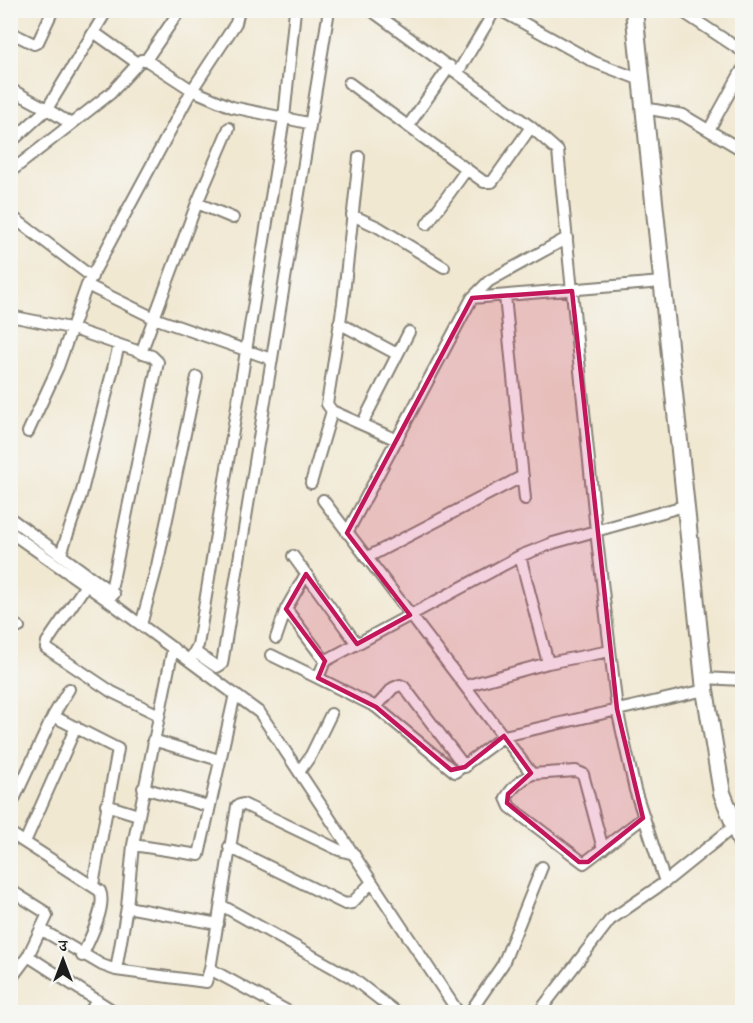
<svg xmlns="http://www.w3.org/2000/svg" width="753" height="1023" font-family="Vollkorn,'Noto Serif Devanagari',serif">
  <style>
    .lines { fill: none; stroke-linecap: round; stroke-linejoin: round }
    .street-casing { stroke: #868277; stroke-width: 14 }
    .secondary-casing { stroke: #868277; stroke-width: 20 }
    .street { stroke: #fff; stroke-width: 10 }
    .secondary { stroke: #fff; stroke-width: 16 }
    .marked { fill: #c2185b; fill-opacity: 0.2; stroke: #c2185b; stroke-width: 4.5; stroke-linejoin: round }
  </style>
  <rect width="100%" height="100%" fill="#f6f6f2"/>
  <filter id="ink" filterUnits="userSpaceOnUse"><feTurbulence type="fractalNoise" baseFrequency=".0167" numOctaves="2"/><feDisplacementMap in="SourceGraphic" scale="12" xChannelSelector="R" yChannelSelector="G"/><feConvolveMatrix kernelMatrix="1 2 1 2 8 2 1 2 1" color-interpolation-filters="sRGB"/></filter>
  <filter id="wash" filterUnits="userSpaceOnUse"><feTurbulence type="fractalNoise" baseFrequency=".008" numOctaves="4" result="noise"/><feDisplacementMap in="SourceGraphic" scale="24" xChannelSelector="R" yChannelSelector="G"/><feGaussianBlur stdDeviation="1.35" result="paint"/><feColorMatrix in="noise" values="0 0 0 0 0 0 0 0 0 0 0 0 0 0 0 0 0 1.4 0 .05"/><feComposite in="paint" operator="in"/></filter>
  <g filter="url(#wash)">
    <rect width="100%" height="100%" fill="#f1e8d2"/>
  </g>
  <g filter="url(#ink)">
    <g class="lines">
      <defs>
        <path id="street" d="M500,10l94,52 47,18
          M680,10l62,41
          M375,13l156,114 27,24 38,380 21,178 18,81 30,92
          M10,32l24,12 4,-2 15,-32
          M95,33l42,30
          M146,60l34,-50
          M458,72l37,-62
          M349,83l135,99h8l3,-4 36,-51
          M10,89l37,20 -37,34
          M644,108l39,7 59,35
          M71,124l-24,-15 60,-99
          M408,126l42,-60
          M709,130l33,-60
          M359,157l-16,146 -16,101 5,7 65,29
          M10,172l101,-79 30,-33h5l46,30 40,17 76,16
          M197,203l36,15
          M10,215l82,62
          M352,215l26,12 66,40
          M427,224l40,-55
          M87,285l67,33 117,41
          M505,296l20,203
          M472,298l17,-17 78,-43
          M10,316l60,12 82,28 6,6 -47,228
          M339,323l58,31
          M141,353l56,-150 32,-75
          M362,424l47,-92
          M28,432l30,-65 29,-82 105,-195 44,-67 3,-13
          M311,483l21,-72
          M323,500l209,274c-11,6 -20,13 -26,24l4,9 74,56 59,-45
          M10,518l104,76
          M10,532l104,73 146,108 198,299
          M347,533l125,-235 190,-16
          M61,554l20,-59 38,-150
          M293,556l64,88
          M520,556l28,107
          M366,558l157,-82
          M86,585l-39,57 -1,6 66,44 47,23
          M286,609l39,52
          M10,622l9,5
          M141,625l16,-59 40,-189
          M276,638l10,-29 20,-35
          M195,652l22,15 5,-3 107,-654
          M271,655l47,23 7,-17 195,-105 33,-13 131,-37
          M191,658l7,-13 86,-527 11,-108
          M318,678l58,29 79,65 49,-36 201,-46
          M704,678l38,2
          M465,686l83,-23 62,-12
          M376,707l17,-19 7,-3 4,2 61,80
          M53,716l65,33 -25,136
          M153,740l66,20
          M299,772l12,-17 20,-41
          M532,774l44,-3 7,3 20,75
          M143,788l65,18
          M106,805l32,10
          M10,808l43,-92 16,-27
          M10,833l90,58c7,15 -11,50 -18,65
          M25,842l51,-115
          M133,845l66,10 36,-161
          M229,847l116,57 7,-1 20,-21
          M10,890l35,22 2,4 -19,40 -18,24
          M221,905l131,73 44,34
          M127,907l91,17
          M42,930l60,35 14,5 90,12 4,-13 27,-163 6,-2 96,46 15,4
          M28,956l87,56
          M210,969l79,43
          M116,970l11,-63 6,-62 40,-197
          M90,1012l7,-12
          M470,1012l33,-48 39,-97
          M539,1012l71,-92 55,-38 77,-62"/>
        <path id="secondary" d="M634,10l71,680 17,103 20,51"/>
      </defs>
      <use href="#street" class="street-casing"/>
      <use href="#secondary" class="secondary-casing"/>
      <use href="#street" class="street"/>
      <use href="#secondary" class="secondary"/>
    </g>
  </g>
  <path class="marked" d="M572,291l45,418 26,109 -55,44h-9l-72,-59 1,-9 23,-21 -27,-37 -39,31 -14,3 -75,-63 -58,-29 7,-17 -39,-52 20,-35 51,70 53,-29 -63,-82 125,-235z"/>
  <rect width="753" height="1023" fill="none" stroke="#f6f6f2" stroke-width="36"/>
  <g transform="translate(63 960)" stroke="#f6f6f2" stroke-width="4.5" paint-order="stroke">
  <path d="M0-4.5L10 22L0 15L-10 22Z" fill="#1c1c1c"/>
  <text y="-9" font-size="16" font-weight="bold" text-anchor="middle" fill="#1c1c1c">उ</text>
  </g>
</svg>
